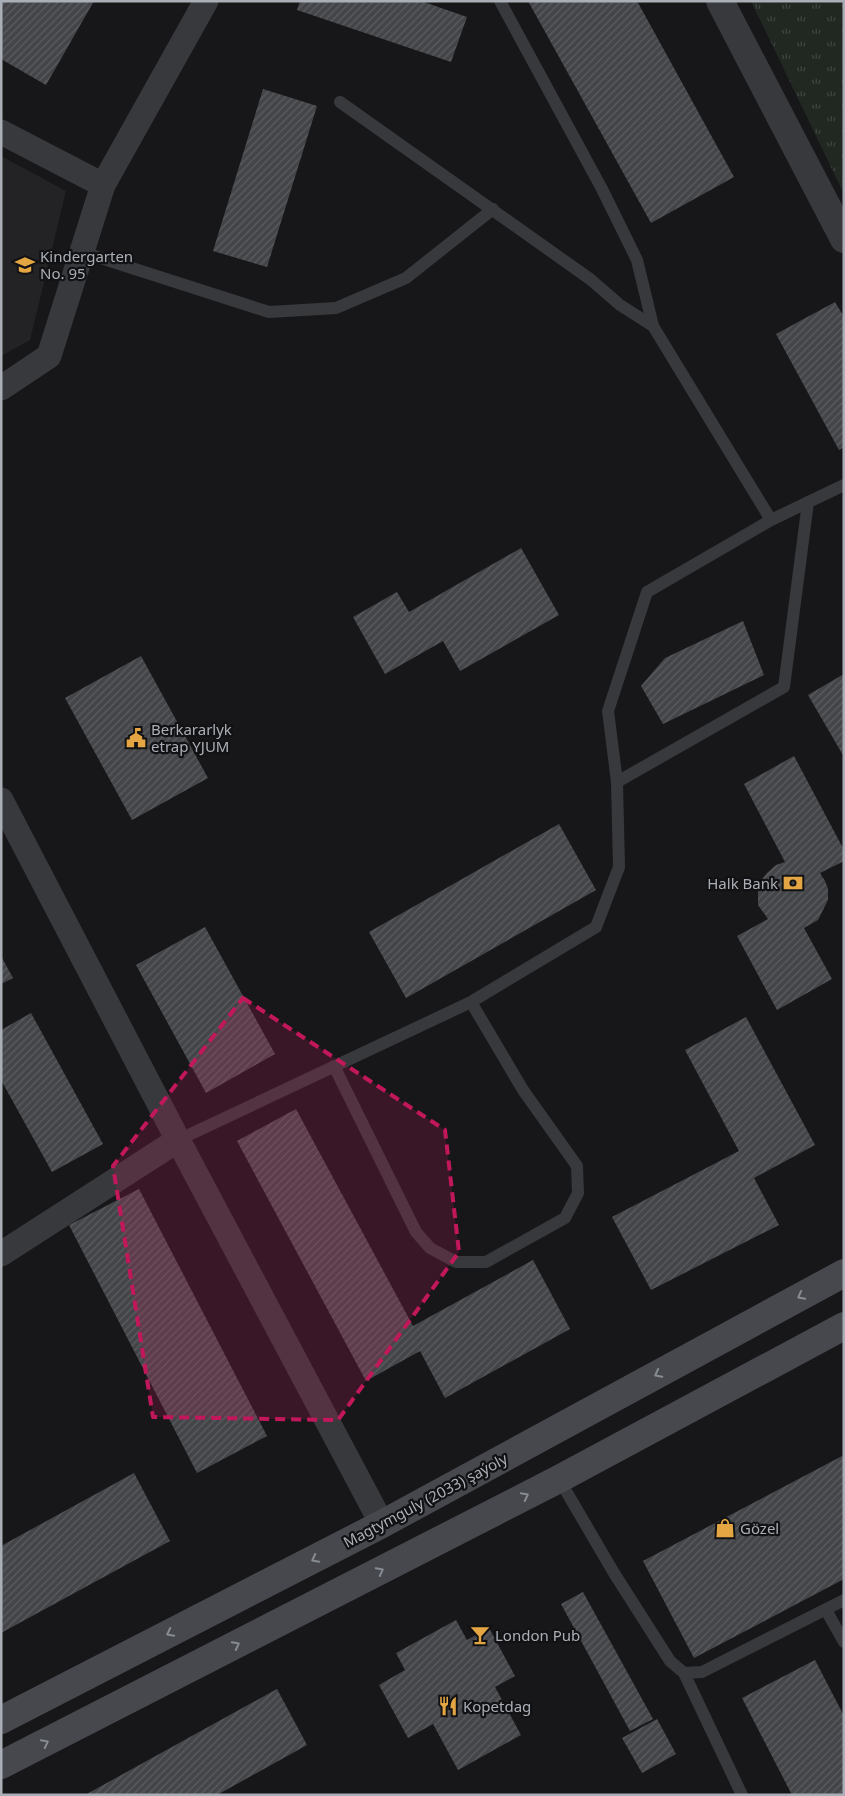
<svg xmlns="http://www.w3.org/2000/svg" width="845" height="1796" font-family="'Noto Sans',sans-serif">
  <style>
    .built { fill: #232325 }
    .grass { fill: url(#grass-tufts) }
    .building { fill: url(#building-hatch) }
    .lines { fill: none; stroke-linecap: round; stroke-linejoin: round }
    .service { stroke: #38393d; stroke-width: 12 }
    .minor { stroke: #38393d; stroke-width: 25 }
    .tertiary { stroke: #38393d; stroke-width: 28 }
    .secondary { stroke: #46484d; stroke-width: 28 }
    .oneway { stroke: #878b92 }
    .marked { fill: #c2185b; fill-opacity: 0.2; stroke: #c2185b; stroke-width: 4; stroke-dasharray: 10 6; stroke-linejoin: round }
    .labels { text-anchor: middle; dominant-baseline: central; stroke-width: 4.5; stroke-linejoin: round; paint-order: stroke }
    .poi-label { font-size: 15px; fill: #aaafb7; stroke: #121214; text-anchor: start }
    .street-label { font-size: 15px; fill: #aaafb7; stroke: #121214 }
  </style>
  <defs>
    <pattern id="grass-tufts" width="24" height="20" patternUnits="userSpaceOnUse" patternTransform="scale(1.25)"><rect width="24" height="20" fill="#212822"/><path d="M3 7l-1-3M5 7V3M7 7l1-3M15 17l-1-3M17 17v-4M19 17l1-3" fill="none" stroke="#3f4540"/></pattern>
    <pattern id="building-hatch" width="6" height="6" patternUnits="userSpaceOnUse" patternTransform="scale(1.25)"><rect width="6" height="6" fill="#444548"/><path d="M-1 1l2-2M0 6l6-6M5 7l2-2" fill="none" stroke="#5c5d60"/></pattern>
  </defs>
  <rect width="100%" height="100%" fill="#171719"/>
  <path class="built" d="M1,156l65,35 -36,149 -29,16z"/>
  <path class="grass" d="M751,1h93v193z"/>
  <path class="building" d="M1,1h93l-48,84 -45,-26z
    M300,1h121l46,16 -16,45 -154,-52z
    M528,1h109l97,176 -83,46z
    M263,89l54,17 -50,161 -54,-16z
    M835,302l9,15v130l-5,3 -63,-116z
    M521,548l38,67 -99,56 -17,-30 -58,33 -32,-57 44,-25 12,20z
    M743,621l21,54 -101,49 -22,-38 24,-28z
    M141,656l67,122 -76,42 -67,-122z
    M844,674v83l-36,-62z
    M794,756l50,94v11l-24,12 5,8 3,8v11l-10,20 -14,8 28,51 -55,31 -40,-74 31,-17 -10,-14v-14l4,-12 5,-6 9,-8 9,-3 -41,-78z
    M559,824l37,66 -190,108 -37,-66z
    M205,927l70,127 -69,39 -70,-128z
    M1,956l12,22 -12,6z
    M31,1013l72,131 -51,28 -51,-92v-50z
    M746,1017l69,128 -61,33 25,47 -128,65 -39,-73 127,-66 -54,-101z
    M296,1109l117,217 120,-66 37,69 -125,69 -25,-47 -54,30 -129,-240z
    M139,1189l128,247 -70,37 -128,-248z
    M844,1455v124l-150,79 -51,-97z
    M134,1473l36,68 -169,92v-87z
    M583,1592l70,127 -23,12 -69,-127z
    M456,1620l11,20 22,-12 26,48 -20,11 26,48 -63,35 -25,-46 -25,14 -29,-53 26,-15 -9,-17z
    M815,1660l29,56v79h-52l-50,-97z
    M277,1689l30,56 -90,50h-132z
    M657,1719l19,35 -34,19 -20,-35z"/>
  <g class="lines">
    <path class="service" d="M500,1l102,188 35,71 16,66 118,194 73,-35
      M340,102l250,177 30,26 33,21
      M82,252l187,60 67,-4 70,-30 87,-69
      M617,782l167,-95 24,-185
      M334,1066l82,166 14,16 26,14h30l79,-44 13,-25 -1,-27 -54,-76 -52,-88
      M178,1140l293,-138 125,-75 23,-60 -2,-85 -9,-71 39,-119 124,-72
      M559,1479l55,94 56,88 14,12 18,-1 142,-72
      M826,1610l18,32
      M684,1673l58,122"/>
    <path class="minor" d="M1,132l102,53
      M1,388l48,-32 54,-171 103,-184
      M1,800l177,340 204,384
      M1,1254l177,-114"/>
    <path class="tertiary" d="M720,1l124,238"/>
    <path class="secondary" d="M1,1720l381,-196 462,-251
      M1,1765l558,-286 285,-153"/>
  </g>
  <defs><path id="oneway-chevron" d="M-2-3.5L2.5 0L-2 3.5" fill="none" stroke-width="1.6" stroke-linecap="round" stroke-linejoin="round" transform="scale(1.25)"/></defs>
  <g class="oneway">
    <use href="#oneway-chevron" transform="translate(801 1296) rotate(152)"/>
    <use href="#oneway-chevron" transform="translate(658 1374) rotate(152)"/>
    <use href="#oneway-chevron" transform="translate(525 1496) rotate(-27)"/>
    <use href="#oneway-chevron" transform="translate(315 1559) rotate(153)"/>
    <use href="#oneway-chevron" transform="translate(380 1571) rotate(-27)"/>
    <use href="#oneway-chevron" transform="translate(170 1633) rotate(153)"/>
    <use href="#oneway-chevron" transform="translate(236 1645) rotate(-27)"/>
    <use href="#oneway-chevron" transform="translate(45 1743) rotate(-27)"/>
  </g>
  <path class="marked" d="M243,998l202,132 14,122 -121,168 -185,-3 -40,-251z"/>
  <defs>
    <symbol id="school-bare" viewBox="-9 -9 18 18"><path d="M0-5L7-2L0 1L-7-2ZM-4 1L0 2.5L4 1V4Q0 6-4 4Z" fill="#e4a643" stroke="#121214" stroke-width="2.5" paint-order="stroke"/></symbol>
    <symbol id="civic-bare" viewBox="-9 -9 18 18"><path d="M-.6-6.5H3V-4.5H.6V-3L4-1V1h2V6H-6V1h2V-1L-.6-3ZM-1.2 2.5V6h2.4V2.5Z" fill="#e4a643" stroke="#121214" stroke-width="2.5" paint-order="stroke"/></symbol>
    <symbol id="bank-bare" viewBox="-9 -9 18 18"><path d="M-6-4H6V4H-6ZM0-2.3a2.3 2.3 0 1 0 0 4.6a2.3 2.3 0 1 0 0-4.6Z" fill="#e4a643" stroke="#121214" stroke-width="2.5" paint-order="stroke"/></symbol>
    <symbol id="shop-bare" viewBox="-9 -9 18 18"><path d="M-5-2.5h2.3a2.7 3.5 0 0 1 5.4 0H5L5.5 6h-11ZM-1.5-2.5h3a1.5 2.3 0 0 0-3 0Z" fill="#e4a643" stroke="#121214" stroke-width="2.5" paint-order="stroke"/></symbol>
    <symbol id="bar-bare" viewBox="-9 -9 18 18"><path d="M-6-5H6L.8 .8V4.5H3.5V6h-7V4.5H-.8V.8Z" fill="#e4a643" stroke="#121214" stroke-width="2.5" paint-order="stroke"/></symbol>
    <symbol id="restaurant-bare" viewBox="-9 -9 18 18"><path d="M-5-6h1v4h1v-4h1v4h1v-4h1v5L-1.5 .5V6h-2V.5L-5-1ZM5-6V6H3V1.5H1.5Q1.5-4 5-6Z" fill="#e4a643" stroke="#121214" stroke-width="2.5" paint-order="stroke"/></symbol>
  </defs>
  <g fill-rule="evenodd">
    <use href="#school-bare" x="11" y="251" width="28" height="28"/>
    <use href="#civic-bare" x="122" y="724" width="28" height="28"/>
    <use href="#bank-bare" x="779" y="869" width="28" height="28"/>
    <use href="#shop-bare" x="711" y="1514" width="28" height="28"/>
    <use href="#bar-bare" x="466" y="1621" width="28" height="28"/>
    <use href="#restaurant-bare" x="434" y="1692" width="28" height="28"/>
  </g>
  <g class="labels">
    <g class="poi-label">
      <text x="40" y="256">Kindergarten<tspan x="40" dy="17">No. 95</tspan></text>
      <text x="151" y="729">Berkararlyk<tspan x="151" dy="17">etrap YJUM</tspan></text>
      <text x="778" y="883" text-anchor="end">Halk Bank</text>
      <text x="740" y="1528">Gözel</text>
      <text x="495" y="1635">London Pub</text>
      <text x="463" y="1706">Kopetdag</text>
    </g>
    <g class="street-label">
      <text transform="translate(425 1500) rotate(-28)">Magtymguly (2033) şaýoly</text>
    </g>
  </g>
  <rect width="845" height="1796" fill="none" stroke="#aaafb7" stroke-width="5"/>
</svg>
